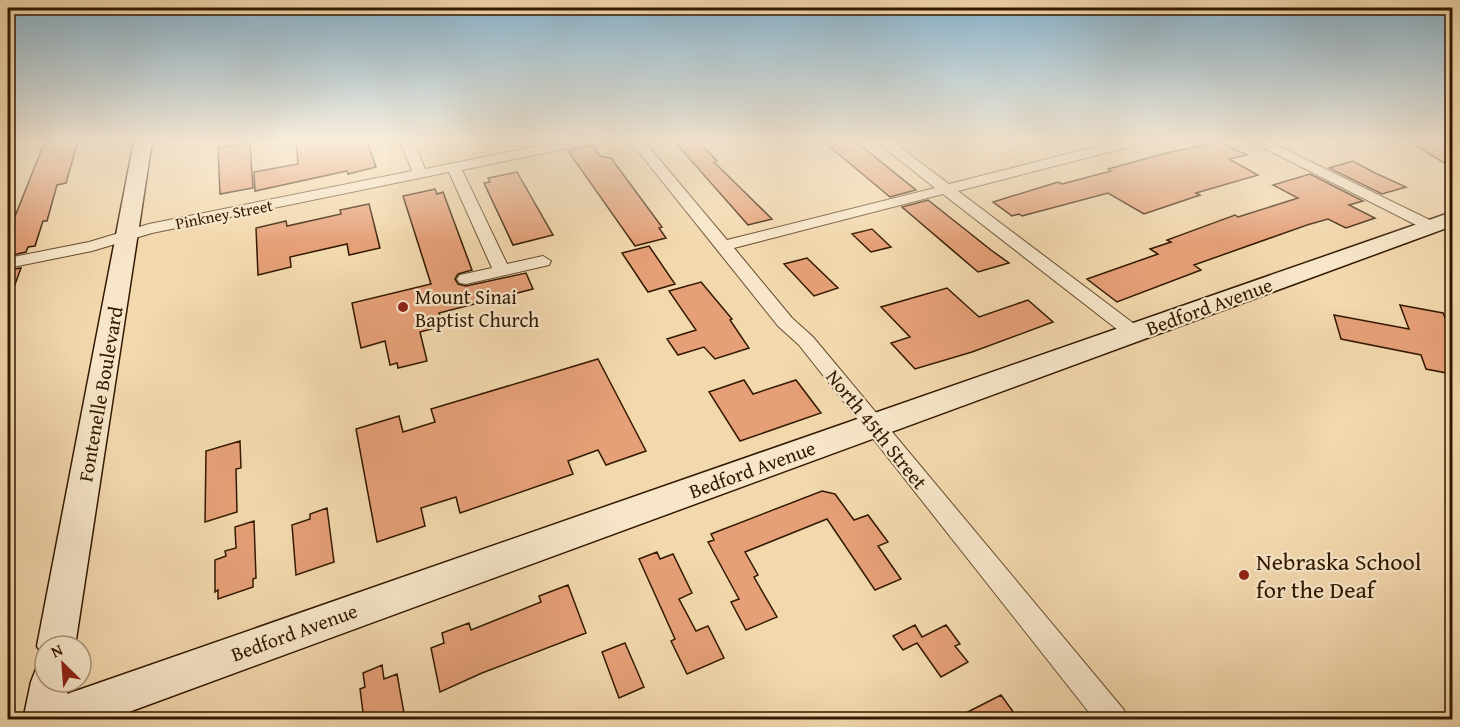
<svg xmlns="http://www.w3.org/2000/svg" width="1460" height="727" font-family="'Gentium Book Plus',serif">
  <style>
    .building { fill: #e6a078; stroke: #331900; stroke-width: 1.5 }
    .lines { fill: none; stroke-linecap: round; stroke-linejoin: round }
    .street-casing { stroke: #63492b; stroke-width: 2 }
    .secondary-casing { stroke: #331900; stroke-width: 3 }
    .street { fill: #f7e6ca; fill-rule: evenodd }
    .secondary { fill: #f7e6ca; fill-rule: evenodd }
    .poi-dot { fill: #8f2418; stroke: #f7e6ca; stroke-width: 2 }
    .labels { text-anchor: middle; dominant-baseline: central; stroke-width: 4.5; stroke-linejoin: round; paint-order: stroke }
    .far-street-label { font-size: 16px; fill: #331900; stroke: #f7e6ca }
    .poi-label { font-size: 20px; fill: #331900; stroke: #f7e6ca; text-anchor: start }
    .street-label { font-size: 20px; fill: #331900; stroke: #f7e6ca }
    .near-poi-label { font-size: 24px; fill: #331900; stroke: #f7e6ca; text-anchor: start }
  </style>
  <rect width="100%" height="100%" fill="#f2d8ad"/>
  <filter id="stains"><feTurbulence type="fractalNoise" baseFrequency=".00333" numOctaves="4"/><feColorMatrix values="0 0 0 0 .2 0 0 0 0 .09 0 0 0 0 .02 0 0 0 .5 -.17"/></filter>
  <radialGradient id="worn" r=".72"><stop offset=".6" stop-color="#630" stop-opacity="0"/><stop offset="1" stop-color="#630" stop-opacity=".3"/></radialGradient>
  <path class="building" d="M45,141h33l-12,42 -9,2 -10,36h-4l-8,25 -7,1 -2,5 -18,4v-22z
    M296,141h71l9,26 -28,7 -1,-3 -92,20 -1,-19 44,-8z
    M674,141h24l19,20 -3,1 58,57 -24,6z
    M823,141h32l61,49 -26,7z
    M1409,141h33l10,4v23z
    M1219,142l28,13 -18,4 29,16 -62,18 4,2 -56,19 -36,-21 -86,23 -3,-2 -7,2 -19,-14 65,-20 4,2 49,-13 -3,-2 58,-16z
    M250,143l3,45 -33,6 -2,-46z
    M592,145l8,11 11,2 51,69 -3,1 7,10 -31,8 -67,-95z
    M1353,161l20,11 33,15 -24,7 -53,-26z
    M517,172l36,63 -40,10 -29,-62 6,-1 -2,-4z
    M1310,174l53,27 -14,4 26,13 -29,10 -18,-9 -21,6 -113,40 7,5 -84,32 -30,-23 71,-25 -8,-5 21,-7 -4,-2 68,-25 3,2 60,-19 -25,-13z
    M435,189l2,5 6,-2 29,78 -14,4 -3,5 3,5 8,2 60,-13 7,16 -94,24 4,13 -23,6 7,29 -29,7 -1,-5 -7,2 -5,-24 -24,7 -9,-45 79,-19 -28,-88z
    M928,200l63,50 18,13 -31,9 -76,-65z
    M369,204l11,44 -31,7 -2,-11 -57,13 1,10 -33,8 -2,-47 30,-7 1,5 54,-12 -1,-4z
    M872,229l19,18 -20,5 -19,-18z
    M649,246l26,38 -27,8 -26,-39z
    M807,258l31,30 -24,8 -30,-32z
    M21,268l-11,30 -2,-1v-27z
    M701,282l31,37 -2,1 19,28 -34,11 -11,-12 -26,8 -11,-16 29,-9 -27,-39z
    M947,288l32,29 49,-17 25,22 -81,30 -57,17 -24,-26 19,-6 -29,-30z
    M1400,305l43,8 9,21v40l-26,-5 -5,-14 -80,-16 -7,-24 75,14z
    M598,359l48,92 -40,14 -8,-15 -30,11 5,13 -113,39 -4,-16 -35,11 4,18 -48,16 -21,-113 43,-13 4,16 32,-10 -4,-13z
    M744,380l9,14 43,-14 25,33 -81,28 -31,-49z
    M240,441l1,27 -5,1 1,43 -32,10 1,-71z
    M822,491l13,3 19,26 14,-5 20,27 -10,4 23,33 -26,11 -48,-71 -82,33 13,23 -4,2 23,40 -31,13 -15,-28 8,-3 -31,-57 6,-2 -3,-6z
    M327,508l7,54 -38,13 -4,-50 18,-6v-5z
    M254,521l2,57 -3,1v8l-35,12v-9l-3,2v-32l11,-4 -1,-5 11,-3 -1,-21z
    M657,552l3,7 13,-5 19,39 -13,6 17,32 12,-5 16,32 -37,16 -16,-33 4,-2 -36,-80z
    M568,585l18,48 -104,40 -42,19 -9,-44 13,-5 -2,-10 27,-10 2,7 70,-28 -2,-6z
    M915,625l7,12 24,-12 14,19 -5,2 13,16 -27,15 -24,-34 -14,7 -10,-14z
    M625,643l19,44 -25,11 -17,-46z
    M382,665l2,14 13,-5 7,39 -17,7h-23l-4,-31 5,-2 -2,-14z
    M1001,695l18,25h-67z"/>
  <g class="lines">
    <defs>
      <path id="street" d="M400,141h14l11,28 138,-28h27l-7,4 -121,25 45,94 36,-8 8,5 -2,4 -83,19 -6,-1 -3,-4 3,-4 32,-7 -43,-96 -297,61 -60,18 -84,17v-10l81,-16 60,-18 263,-53z
        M630,141h14l83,99 208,-52 -59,-47h16l57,43 170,-43h23l-2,3 -182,47 183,138 2,4 -2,4h-14l-184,-143 -209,54 58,70 21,19 311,373 4,10h-33l-296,-375 -21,-19z
        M1250,141h18l170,83 2,3 -8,5 -6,-2z"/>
      <path id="secondary" d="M134,141h18l-77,505h-30v13l-8,-13z
        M1452,212v14l-1345,494h-84l8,-38 5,-13 9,-4v17h24l-2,12z"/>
    </defs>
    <use href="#street" class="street-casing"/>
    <use href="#secondary" class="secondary-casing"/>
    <use href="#street" class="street"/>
    <use href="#secondary" class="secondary"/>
  </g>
  <linearGradient id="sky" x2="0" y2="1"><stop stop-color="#89b6d2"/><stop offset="0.58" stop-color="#f9edda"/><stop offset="1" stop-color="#f9edda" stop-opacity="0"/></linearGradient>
  <rect width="1460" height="243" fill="url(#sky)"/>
  <g class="poi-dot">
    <circle cx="403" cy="307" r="6"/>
    <circle cx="1244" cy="575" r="6"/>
  </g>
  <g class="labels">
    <g class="far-street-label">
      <text transform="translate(224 214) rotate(-11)">Pinkney Street</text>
    </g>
    <g class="poi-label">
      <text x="415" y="296">Mount Sinai<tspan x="415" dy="23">Baptist Church</tspan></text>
    </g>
    <g class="street-label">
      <text transform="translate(1209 306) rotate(-20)">Bedford Avenue</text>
      <text transform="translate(100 394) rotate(-80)">Fontenelle Boulevard</text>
      <text transform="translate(877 429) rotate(51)">North 45th Street</text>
      <text transform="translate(752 469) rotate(-20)">Bedford Avenue</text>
      <text transform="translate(294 632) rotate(-20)">Bedford Avenue</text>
    </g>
    <g class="near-poi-label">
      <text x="1256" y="561">Nebraska School<tspan x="1256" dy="28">for the Deaf</tspan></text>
    </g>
  </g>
  <rect width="1460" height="727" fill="none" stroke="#f2d8ad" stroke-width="30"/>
  <rect x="9" y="9" width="1442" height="709" fill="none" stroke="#331900" stroke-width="3"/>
  <rect x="15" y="15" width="1430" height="697" fill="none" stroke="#331900" stroke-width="1.5"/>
  <g transform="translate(63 664) rotate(335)"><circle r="28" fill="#f7e6ca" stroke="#a99479" stroke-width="1.5"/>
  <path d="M0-4.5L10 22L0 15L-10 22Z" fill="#8f2418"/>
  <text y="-9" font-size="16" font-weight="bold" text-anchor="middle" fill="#331900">N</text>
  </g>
  <rect width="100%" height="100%" filter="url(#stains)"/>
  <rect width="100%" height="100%" fill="url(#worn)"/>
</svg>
